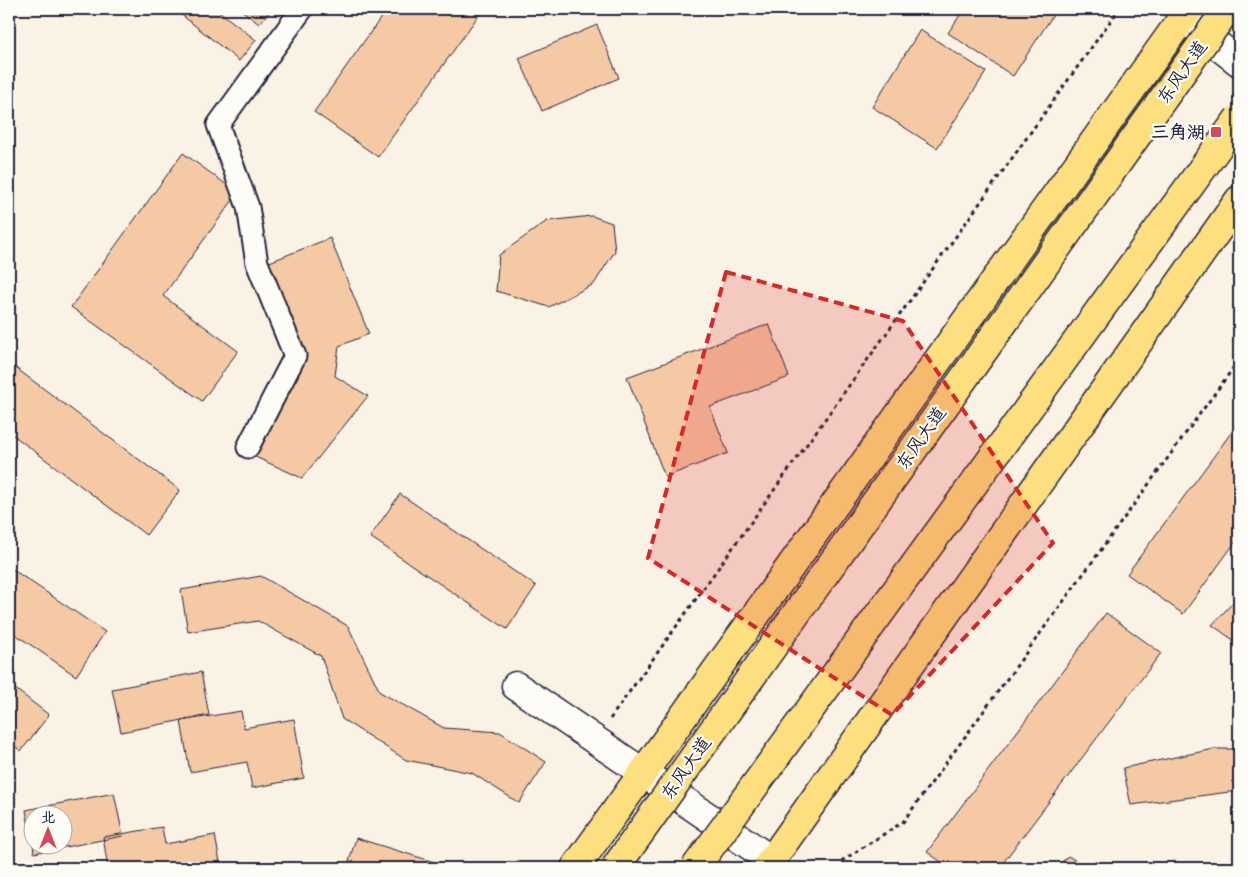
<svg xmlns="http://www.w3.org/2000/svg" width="1248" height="877" font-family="'Shantell Sans','LXGW WenKai TC',sans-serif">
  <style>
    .building { fill: #f5c9a4; stroke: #22223b }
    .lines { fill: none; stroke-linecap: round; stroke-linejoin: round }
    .minor-casing { stroke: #22223b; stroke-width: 25 }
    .tertiary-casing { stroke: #22223b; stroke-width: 31 }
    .secondary-casing { stroke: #22223b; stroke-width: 31 }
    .primary-casing { stroke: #22223b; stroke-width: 31 }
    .path { stroke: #22223b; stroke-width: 3; stroke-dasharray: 4 4; stroke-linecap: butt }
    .minor { stroke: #fdfcf7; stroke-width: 21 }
    .tertiary { stroke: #fdfcf7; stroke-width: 28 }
    .secondary { stroke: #fdfcf7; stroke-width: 28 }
    .primary { stroke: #fedf80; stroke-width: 28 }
    .trunk-bridge-casing { stroke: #22223b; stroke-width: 31; stroke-linecap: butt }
    .trunk-bridge { stroke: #fedf80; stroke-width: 28 }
    .marked { fill: #d62828; fill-opacity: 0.2; stroke: #d62828; stroke-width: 4; stroke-dasharray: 10 6; stroke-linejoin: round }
    .poi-dot { fill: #d1495b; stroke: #fdfcf7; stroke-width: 2 }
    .labels { text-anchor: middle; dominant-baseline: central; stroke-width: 4.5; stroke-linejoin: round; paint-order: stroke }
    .street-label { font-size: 18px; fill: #22223b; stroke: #fdfcf7 }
    .poi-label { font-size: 18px; font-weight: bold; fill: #22223b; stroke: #fdfcf7; text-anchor: end }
  </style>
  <rect width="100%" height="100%" fill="#fbf2e6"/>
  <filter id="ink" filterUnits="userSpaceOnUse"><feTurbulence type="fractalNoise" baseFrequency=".02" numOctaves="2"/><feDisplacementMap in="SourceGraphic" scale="10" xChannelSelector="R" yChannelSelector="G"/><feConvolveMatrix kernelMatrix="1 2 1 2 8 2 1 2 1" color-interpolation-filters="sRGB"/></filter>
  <g filter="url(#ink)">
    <path class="building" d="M181,9h35l40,31 -17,21 -61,-49z
      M240,9h32l-13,15z
      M387,9h96l-105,148 -64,-45z
      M964,9h93l-44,67 -65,-43z
      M597,25l22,53 -77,33 -23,-53z
      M920,30l66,42 -49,76 -65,-41z
      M183,153l55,40 -75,103 75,55 -36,50 -131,-94z
      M592,216l20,7 3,28 -21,33 -45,23 -53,-16 3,-36 48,-34z
      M330,238l39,96 -30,12 -4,30 33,20 -66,82 -51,-23 53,-98 -37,-94z
      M769,324l20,53 -79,30 18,46 -63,24 -38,-100z
      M9,363l171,127 -34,45 -137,-103z
      M1239,422v115l-56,77 -56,-40z
      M400,494l136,92 -29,43 -137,-92z
      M9,567l96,65 -29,44 -67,-46z
      M261,576l87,50 32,66 64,36 56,4 46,30 -27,41 -47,-30 -66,-13 -64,-41 -21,-63 -63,-35 -70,11 -7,-42z
      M1239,596v48l-27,-19z
      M1106,613l55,40 -162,215h-49l-23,-16z
      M201,672l8,43 -88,17 -9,-43z
      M9,684l40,31 -28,36 -12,-9z
      M241,711l3,17 50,-9 10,59 -52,10 -5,-26 -57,10 -9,-51z
      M1214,749h25v43h-10l-98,13 -8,-37z
      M114,793l9,43 -89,17 -1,-9h29v-30h-30v30l-6,-34z
      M162,827l3,17 50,-9 6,33h-113l-5,-31z
      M356,838l98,30h-107z
      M1068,856l20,12h-32z"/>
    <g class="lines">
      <defs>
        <path id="minor" d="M248,447l47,-91 -38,-93 -9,-56 -30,-82 84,-116"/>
        <path id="tertiary" d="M516,686l255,174"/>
        <path id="secondary" d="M1183,18l56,44"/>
        <path id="primary" d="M575,868l614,-859
          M766,868l473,-668"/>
      </defs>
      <use href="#minor" class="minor-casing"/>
      <use href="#tertiary" class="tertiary-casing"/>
      <use href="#secondary" class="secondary-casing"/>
      <use href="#primary" class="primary-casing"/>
      <path class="path" d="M610,719l509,-710
        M837,868l6,-8 60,-38 336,-462"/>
      <use href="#minor" class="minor"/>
      <use href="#tertiary" class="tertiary"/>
      <use href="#secondary" class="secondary"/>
      <use href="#primary" class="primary"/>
      <defs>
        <path id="trunk-bridge" d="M615,868l612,-859
          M695,868l544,-750"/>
      </defs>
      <use href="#trunk-bridge" class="trunk-bridge-casing"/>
      <use href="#trunk-bridge" class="trunk-bridge"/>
    </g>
  </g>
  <path class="marked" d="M726,272l177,49 150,222 -161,172 -244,-157z"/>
  <rect class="poi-dot" x="1210" y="126" width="12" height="12" rx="2.5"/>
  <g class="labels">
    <g class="street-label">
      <text transform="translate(1182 72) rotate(-55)">东风大道</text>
      <text transform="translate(921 438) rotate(-55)">东风大道</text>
      <text transform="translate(686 768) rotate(-55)">东风大道</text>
    </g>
    <g class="poi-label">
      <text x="1205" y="132">三角湖</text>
    </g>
  </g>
  <rect width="1248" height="877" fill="none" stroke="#fdfcf7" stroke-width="30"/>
  <rect x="15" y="15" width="1218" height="847" fill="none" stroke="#22223b" stroke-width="2" filter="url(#ink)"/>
  <g transform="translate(48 830)"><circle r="24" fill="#fdfcf7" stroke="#a5a5ac"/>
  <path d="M0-4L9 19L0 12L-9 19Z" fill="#d1495b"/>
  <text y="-8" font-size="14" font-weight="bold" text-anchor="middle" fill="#22223b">北</text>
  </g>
</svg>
